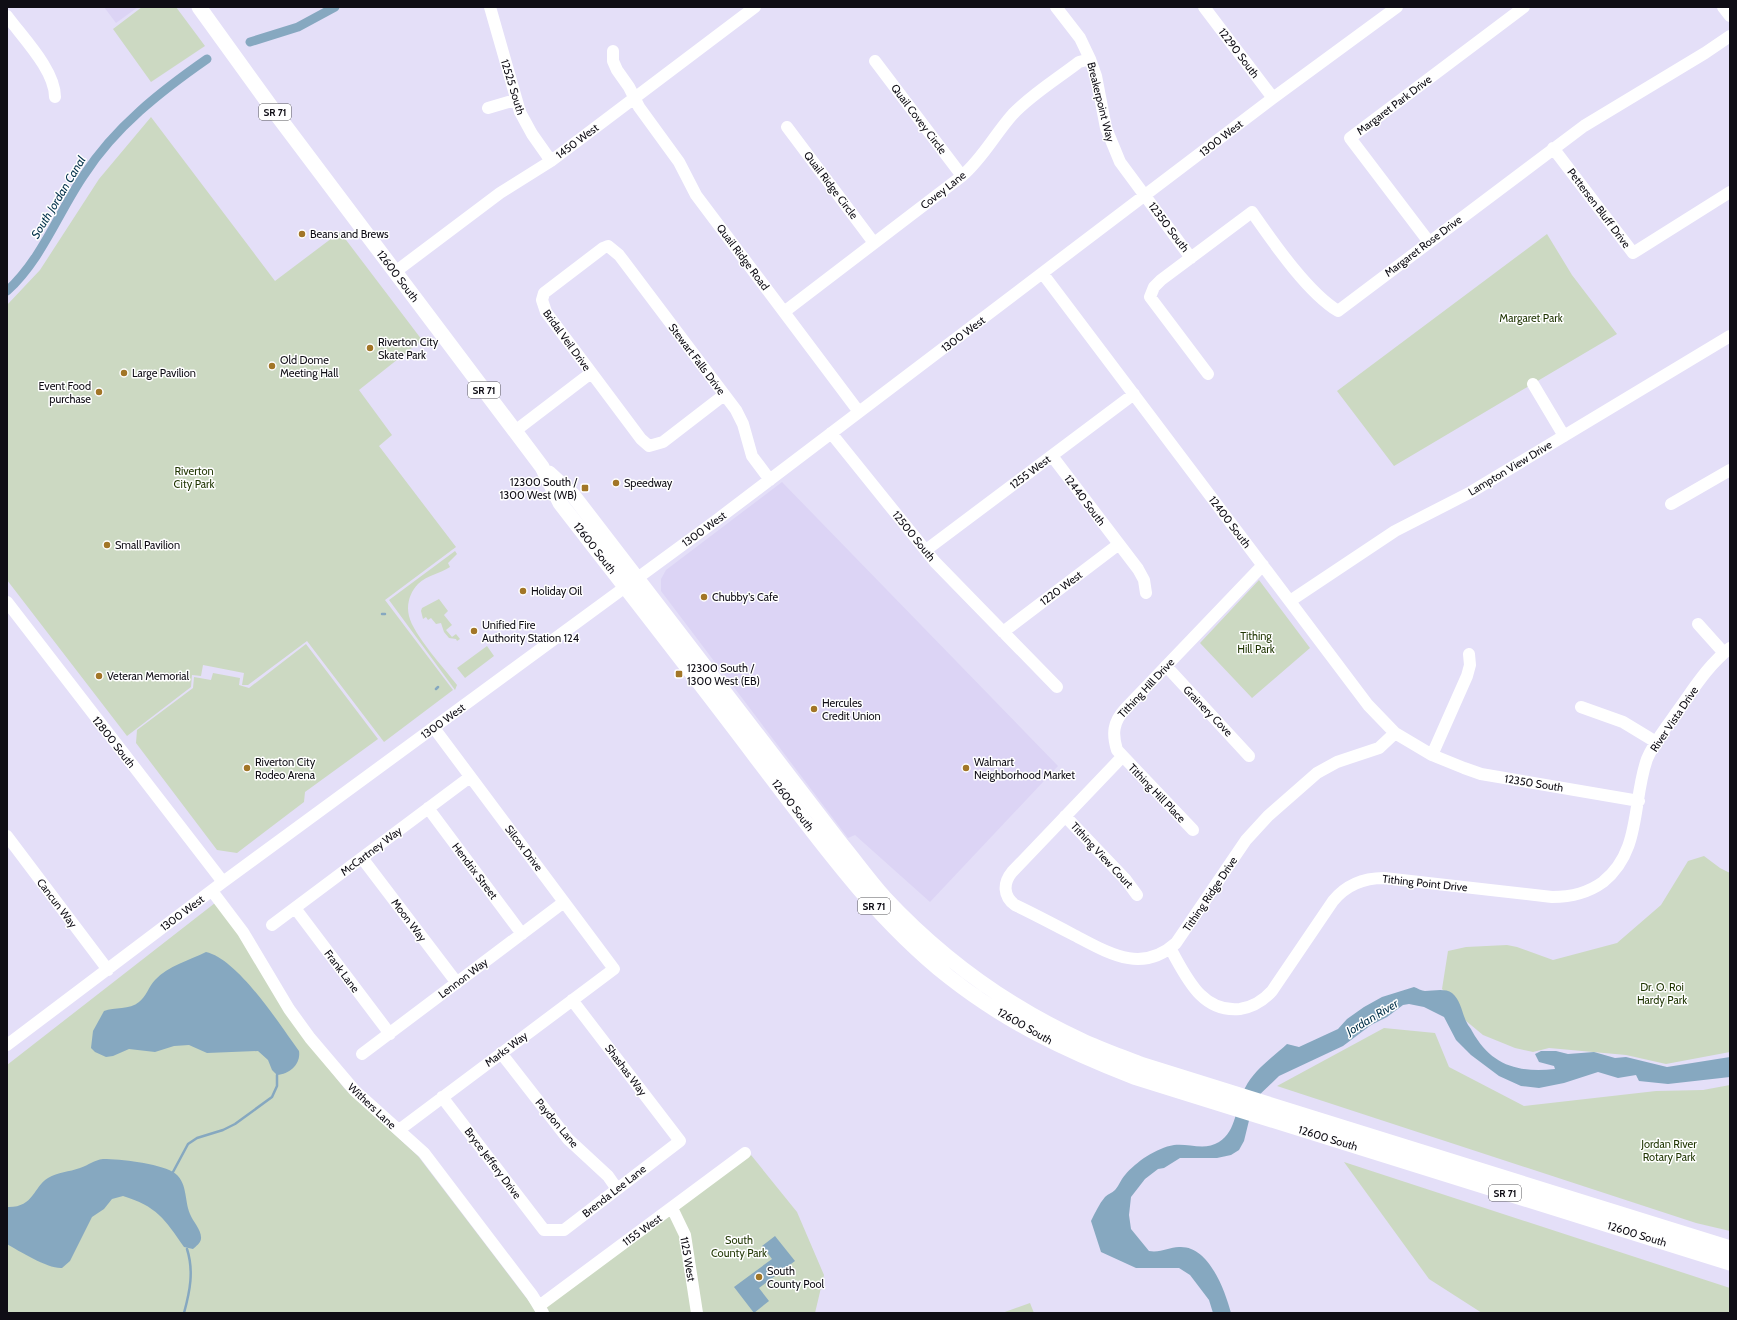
<svg xmlns="http://www.w3.org/2000/svg" width="1737" height="1320" font-family="Cabin,sans-serif">
  <style>
    .built { fill: #dcd4f5 }
    .green { fill: #ccd9c2 }
    .water { fill: #86a8c0 }
    .lines { fill: none; stroke-linecap: round; stroke-linejoin: round }
    .stream { stroke: #86a8c0; stroke-width: 2.5 }
    .canal { stroke: #86a8c0; stroke-width: 9 }
    .minor { stroke: #fff; stroke-width: 12 }
    .major { stroke: #fff; stroke-width: 15 }
    .poi-dot { fill: #a27627; stroke: #fff; stroke-width: 1.5 }
    .labels { text-anchor: middle; dominant-baseline: central; stroke-width: 3; stroke-linejoin: round; paint-order: stroke }
    .shield { fill: #fff; stroke: #57565b; stroke-width: 1 }
    .shield-label { font-size: 10px; font-weight: bold; fill: #0f0d15 }
    .street-label { font-size: 11px; fill: #0f0d15; stroke: #fff }
    .poi-label { font-size: 11px; fill: #0f0d15; stroke: #fff; text-anchor: start }
    .park-label { font-size: 11px; fill: #1e3400; stroke: #fff }
    .water-label { font-size: 12px; font-style: italic; fill: #03314a; stroke: #fff }
  </style>
  <rect width="100%" height="100%" fill="#e4dff8"/>
  <path class="built" d="M104,7h34l-22,16z
    M782,482l276,284 -128,136 -75,-67 -7,3 -187,-247v-12l5,-9z"/>
  <path class="green" d="M142,7h34l29,39 -54,36 -38,-53z
    M151,117l124,164 65,-49 82,108 -63,50 33,45 -13,11 77,101 -71,53 68,90 -69,52 -77,-101 -59,44h-6l2,-12 -41,-8 -2,11 -9,-1 -1,12 -64,49 -120,-156v-275l33,-35 59,-91z
    M1547,234l25,41 45,59 -223,132 -57,-75z
    M455,551l2,3 -9,9 2,4c-10,7 -23,8 -32,17 -8,8 -12,21 -9,32 4,18 35,52 48,69l-2,5 -66,-90z
    M1259,580l51,68 -58,50 -52,-55z
    M439,599l9,12 -4,4 8,10 -6,5 6,7 4,-3 4,5 -3,2 -1,-2 -7,-1 -5,-6 -3,-9 -5,1 -5,-6 -3,2 -2,-3 -3,2 -2,-8 1,-3z
    M306,644l72,95 -73,53 -1,10 -67,51 -20,-3 -81,-107 1,-13 56,-42 1,-11 17,3 2,-7 27,5 -1,7 10,3z
    M487,646l7,10 -29,22 -8,-10z
    M1704,856l16,12 10,5v179l-64,12 -40,-9 -77,-7 -16,4 -18,-4 -32,-13 -23,-19 -4,-13 -14,-14 6,-38 18,-4 41,-2 10,2 36,13 64,-17 44,-38 27,-44z
    M215,903l22,29 58,94 49,62 74,68 113,148 5,9h-529v-248z
    M1384,1028l51,5 14,34 75,39 132,-15 47,-1 27,-5v146l-34,-8 -419,-137z
    M751,1155l46,57 27,63 -9,38h-267l-3,-5z
    M1344,1162l386,126v25h-248l-53,-34z
    M1030,1303l4,10h-32z"/>
  <path class="water" d="M206,952c32,7 74,73 93,99 2,13 -9,23 -22,24l-5,-5 -4,-10 -10,-9 -51,2 -18,-8 -15,1 -19,6 -26,-3 -16,7 -7,1 -11,-5 -4,-4 2,-17 11,-20c10,-4 26,-1 35,-9 7,-5 10,-16 16,-22 13,-14 35,-20 51,-28z
    M1414,987c3,1 8,4 11,4 8,0 20,-3 27,2 9,7 10,21 15,30 1,3 4,5 5,8 19,34 45,42 83,38l-1,-3 -15,-4 -4,-8 6,-3h15l12,3 26,-2 21,6 11,-1 41,10 63,-10v20l-62,7 -29,-3 -3,-6 -18,3 -20,-6 -34,11 -25,5 -18,-2 -22,-10 -28,-21 -15,-15 -12,-23 -20,-10 -15,-3 -6,1 -16,12 -16,8 -28,21 -64,30 -25,24 -10,41 -5,9 -8,5 -14,3h-37l-16,10 -6,1 -13,10 -14,18 -2,18 2,14 18,22c12,2 20,-4 30,-4 30,-2 46,44 52,66h-18l-4,-13 -19,-25 -11,-7h-43l-35,-16 -10,-31c4,-8 8,-17 14,-24 3,-3 7,-4 10,-7 4,-4 6,-11 10,-15 11,-13 31,-27 49,-30 14,-2 31,6 45,-3 18,-11 16,-35 26,-54 9,-18 28,-31 42,-44l12,3 39,-18 9,-10 17,-12 18,-10z
    M103,1159c18,0 54,4 70,13 15,9 11,28 17,42 3,8 12,16 11,25 -1,5 -5,7 -8,10l-9,-2c-19,-28 -28,-41 -61,-51l-11,3 -8,10 -12,8 -22,44 -8,7c-14,1 -43,-17 -55,-24v-37c27,1 26,-20 41,-29 10,-6 21,-6 32,-10 9,-3 14,-8 23,-9z
    M775,1236l20,25 -36,27 10,13 -15,12 -20,-26 38,-28 -10,-13z"/>
  <g class="lines">
    <path class="stream" d="M382,614h3
      M436,689l2,-2
      M173,1172l15,-28 9,-6 26,-8 12,-6 37,-27 5,-11v-11
      M184,1313c6,-22 10,-42 3,-64"/>
    <path class="canal" d="M250,42l48,-15 37,-20
      M7,291c35,-32 51,-78 77,-116 31,-48 77,-84 123,-116"/>
    <path class="minor" d="M490,7l30,105 12,22 19,27
      M1056,7l24,31 10,21 6,17 10,52 14,34 71,96
      M1204,7l69,91
      M1723,7l7,9
      M7,16c16,22 48,54 48,81
      M613,51v10l4,9 12,17 10,20 40,55 17,33 163,217
      M875,61l87,115
      M488,108l27,-8
      M787,127l87,116
      M1553,148l80,105 97,-61
      M1429,242l-79,-104 174,-131
      M395,272l105,-79 51,-32 204,-154
      M1043,274l325,431 27,28 37,22 32,13 17,6 158,27
      M784,312l178,-136c21,-18 33,-42 51,-62 19,-20 44,-35 66,-52l11,-3
      M1208,374l-58,-77 4,-10 7,-7 91,-68c21,30 55,80 86,99l246,-185 121,-73 25,-17
      M1533,384l31,52
      M724,395l-61,47 -14,4 -8,-7 -95,-127 -4,-12 2,-7 59,-45 5,-2 11,9 117,155 7,14 9,32 18,24
      M515,431l76,-58
      M831,433l104,129 122,125
      M1052,456l86,113 6,11 2,13
      M1671,504l59,-34
      M926,550l208,-156
      M1290,601l105,-70 76,-39 259,-156
      M7,602l216,280
      M1698,624l26,29
      M1003,632l116,-88
      M1166,666l83,90
      M1581,707l42,15 33,20
      M1432,755l35,-79 3,-11 -1,-11
      M1122,757l-110,115c-9,11 -9,24 3,33 19,9 38,19 57,29 35,18 69,41 104,9l70,-103 22,-24 49,-43 20,-11 42,-14 16,-15
      M428,808l94,126
      M1065,816l61,64 11,15
      M1193,830l-76,-80c-5,-16 -4,-28 8,-41l138,-144
      M7,836l101,134
      M362,858l95,125
      M212,891l31,41 46,77 21,29 45,53 69,62 108,142 11,18
      M295,908l95,126
      M272,925l198,-148
      M1170,948c16,28 31,65 70,61 13,-2 23,-8 32,-18l61,-90c13,-16 30,-23 51,-23l168,19c19,0 36,-4 51,-15 39,-31 29,-81 44,-123 7,-17 19,-31 29,-46 17,-23 31,-47 54,-65
      M7,1045l216,-163 495,-363 555,-421 124,-91
      M501,1053l67,86 40,37 9,13
      M362,1054l202,-152
      M442,1097l102,133h20l116,-89 -108,-141
      M399,1130l215,-161 -180,-241
      M672,1208l13,27 12,78
      M539,1306l206,-153"/>
    <path class="major" d="M199,7l75,104 268,356 18,36c65,84 131,168 195,253 60,78 116,159 194,221 57,45 118,74 185,100l596,186
      M549,473l24,22 269,350c14,17 27,35 42,52 55,59 123,109 197,143 19,9 39,16 59,24l590,184"/>
  </g>
  <g class="poi-dot">
    <circle cx="302" cy="234" r="4"/>
    <circle cx="370" cy="348" r="4"/>
    <circle cx="272" cy="366" r="4"/>
    <circle cx="124" cy="373" r="4"/>
    <circle cx="99" cy="392" r="4"/>
    <circle cx="616" cy="483" r="4"/>
    <rect x="581" y="484" width="8" height="8" rx="2"/>
    <circle cx="107" cy="545" r="4"/>
    <circle cx="523" cy="591" r="4"/>
    <circle cx="704" cy="597" r="4"/>
    <circle cx="474" cy="631" r="4"/>
    <rect x="675" y="670" width="8" height="8" rx="2"/>
    <circle cx="99" cy="676" r="4"/>
    <circle cx="814" cy="709" r="4"/>
    <circle cx="247" cy="768" r="4"/>
    <circle cx="966" cy="768" r="4"/>
    <circle cx="759" cy="1277" r="4"/>
  </g>
  <g class="labels">
    <g class="shield">
      <rect x="259" y="104" width="32" height="16" rx="3"/>
      <rect x="468" y="382" width="32" height="16" rx="3"/>
      <rect x="858" y="898" width="32" height="16" rx="3"/>
      <rect x="1489" y="1185" width="32" height="16" rx="3"/>
    </g>
    <g class="shield-label">
      <text x="275" y="112">SR 71</text>
      <text x="484" y="390">SR 71</text>
      <text x="874" y="906">SR 71</text>
      <text x="1505" y="1193">SR 71</text>
    </g>
    <g class="street-label">
      <text transform="translate(1239 53) rotate(53)">12290 South</text>
      <text transform="translate(513 87) rotate(73)">12525 South</text>
      <text transform="translate(1101 102) rotate(76)">Breakerpoint Way</text>
      <text transform="translate(1394 105) rotate(-37)">Margaret Park Drive</text>
      <text transform="translate(919 119) rotate(53)">Quail Covey Circle</text>
      <text transform="translate(1221 138) rotate(-38)">1300 West</text>
      <text transform="translate(577 141) rotate(-37)">1450 West</text>
      <text transform="translate(831 185) rotate(53)">Quail Ridge Circle</text>
      <text transform="translate(943 190) rotate(-38)">Covey Lane</text>
      <text transform="translate(1599 208) rotate(53)">Pettersen Bluff Drive</text>
      <text transform="translate(1169 227) rotate(53)">12350 South</text>
      <text transform="translate(1423 246) rotate(-37)">Margaret Rose Drive</text>
      <text transform="translate(743 257) rotate(53)">Quail Ridge Road</text>
      <text transform="translate(398 276) rotate(53)">12600 South</text>
      <text transform="translate(963 334) rotate(-37)">1300 West</text>
      <text transform="translate(567 340) rotate(54)">Bridal Veil Drive</text>
      <text transform="translate(697 359) rotate(53)">Stewart Falls Drive</text>
      <text transform="translate(1510 468) rotate(-31)">Lampton View Drive</text>
      <text transform="translate(1030 472) rotate(-37)">1255 West</text>
      <text transform="translate(1085 500) rotate(53)">12440 South</text>
      <text transform="translate(1230 522) rotate(53)">12400 South</text>
      <text transform="translate(704 529) rotate(-36)">1300 West</text>
      <text transform="translate(914 536) rotate(51)">12500 South</text>
      <text transform="translate(595 548) rotate(52)">12600 South</text>
      <text transform="translate(1061 588) rotate(-37)">1220 West</text>
      <text transform="translate(1146 688) rotate(-47)">Tithing Hill Drive</text>
      <text transform="translate(1208 711) rotate(46)">Grainery Cove</text>
      <text transform="translate(1674 719) rotate(-56)">River Vista Drive</text>
      <text transform="translate(443 721) rotate(-36)">1300 West</text>
      <text transform="translate(114 742) rotate(52)">12800 South</text>
      <text transform="translate(1534 783) rotate(9)">12350 South</text>
      <text transform="translate(1157 793) rotate(46)">Tithing Hill Place</text>
      <text transform="translate(793 805) rotate(53)">12600 South</text>
      <text transform="translate(524 848) rotate(53)">Silcox Drive</text>
      <text transform="translate(371 851) rotate(-37)">McCartney Way</text>
      <text transform="translate(1102 855) rotate(47)">Tithing View Court</text>
      <text transform="translate(475 871) rotate(53)">Hendrix Street</text>
      <text transform="translate(1425 883) rotate(6)">Tithing Point Drive</text>
      <text transform="translate(1210 894) rotate(-56)">Tithing Ridge Drive</text>
      <text transform="translate(57 903) rotate(53)">Cancun Way</text>
      <text transform="translate(182 913) rotate(-37)">1300 West</text>
      <text transform="translate(409 920) rotate(53)">Moon Way</text>
      <text transform="translate(342 971) rotate(53)">Frank Lane</text>
      <text transform="translate(463 978) rotate(-37)">Lennon Way</text>
      <text transform="translate(1025 1026) rotate(30)">12600 South</text>
      <text transform="translate(506 1049) rotate(-37)">Marks Way</text>
      <text transform="translate(626 1070) rotate(53)">Shashas Way</text>
      <text transform="translate(372 1106) rotate(43)">Withers Lane</text>
      <text transform="translate(557 1123) rotate(50)">Paydon Lane</text>
      <text transform="translate(1328 1138) rotate(17)">12600 South</text>
      <text transform="translate(493 1163) rotate(53)">Bryce Jeffery Drive</text>
      <text transform="translate(614 1191) rotate(-38)">Brenda Lee Lane</text>
      <text transform="translate(642 1230) rotate(-36)">1155 West</text>
      <text transform="translate(1637 1234) rotate(17)">12600 South</text>
      <text transform="translate(688 1259) rotate(80)">1125 West</text>
    </g>
    <g class="poi-label">
      <text x="310" y="234">Beans and Brews</text>
      <text x="378" y="342">Riverton City<tspan x="378" dy="13">Skate Park</tspan></text>
      <text x="280" y="360">Old Dome<tspan x="280" dy="13">Meeting Hall</tspan></text>
      <text x="132" y="373">Large Pavilion</text>
      <text x="91" y="386" text-anchor="end">Event Food<tspan x="91" dy="13">purchase</tspan></text>
      <text x="577" y="482" text-anchor="end">12300 South /<tspan x="577" dy="13">1300 West (WB)</tspan></text>
      <text x="624" y="483">Speedway</text>
      <text x="115" y="545">Small Pavilion</text>
      <text x="531" y="591">Holiday Oil</text>
      <text x="712" y="597">Chubby's Cafe</text>
      <text x="482" y="625">Unified Fire<tspan x="482" dy="13">Authority Station 124</tspan></text>
      <text x="687" y="668">12300 South /<tspan x="687" dy="13">1300 West (EB)</tspan></text>
      <text x="107" y="676">Veteran Memorial</text>
      <text x="822" y="703">Hercules<tspan x="822" dy="13">Credit Union</tspan></text>
      <text x="255" y="762">Riverton City<tspan x="255" dy="13">Rodeo Arena</tspan></text>
      <text x="974" y="762">Walmart<tspan x="974" dy="13">Neighborhood Market</tspan></text>
      <text x="767" y="1271">South<tspan x="767" dy="13">County Pool</tspan></text>
    </g>
    <g class="park-label">
      <text x="1531" y="318">Margaret Park</text>
      <text x="194" y="471">Riverton<tspan x="194" dy="13">City Park</tspan></text>
      <text x="1256" y="636">Tithing<tspan x="1256" dy="13">Hill Park</tspan></text>
      <text x="1662" y="987">Dr. O. Roi<tspan x="1662" dy="13">Hardy Park</tspan></text>
      <text x="1669" y="1144">Jordan River<tspan x="1669" dy="13">Rotary Park</tspan></text>
      <text x="739" y="1240">South<tspan x="739" dy="13">County Park</tspan></text>
    </g>
    <g class="water-label">
      <text transform="translate(58 197) rotate(-59)">South Jordan Canal</text>
      <text transform="translate(1372 1017) rotate(-31)">Jordan River</text>
    </g>
  </g>
  <rect width="1737" height="1320" fill="none" stroke="#0f0d15" stroke-width="16"/>
</svg>
